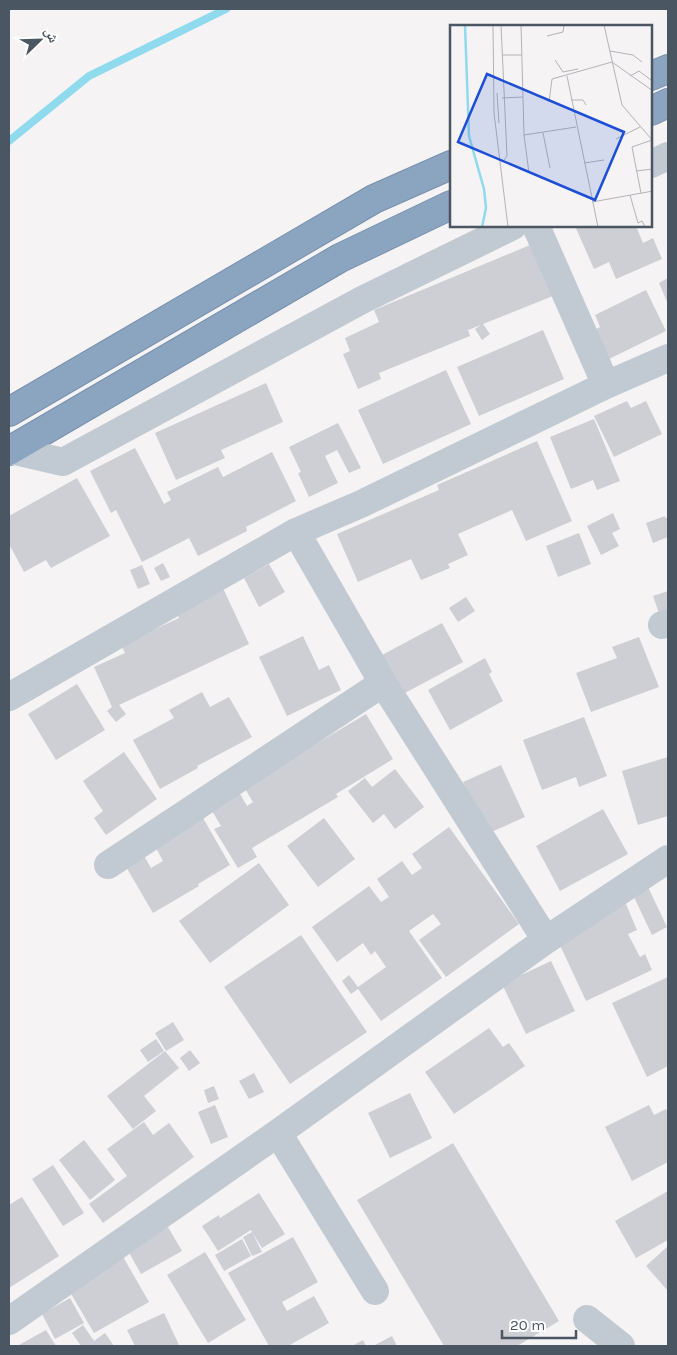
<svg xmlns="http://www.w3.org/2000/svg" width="677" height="1355" font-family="Karla,'Noto Naskh Arabic',sans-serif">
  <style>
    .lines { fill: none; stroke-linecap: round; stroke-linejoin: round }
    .stream { stroke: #90daee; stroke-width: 8 }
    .building { fill: #cdcfd5 }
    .highway-casing { stroke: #7690ad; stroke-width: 30 }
    .minor { stroke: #c1cad2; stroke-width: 28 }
    .highway { stroke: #8ba5c1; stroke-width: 28 }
    .inset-river { fill: none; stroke: #90daee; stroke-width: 2.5 }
    .inset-road { fill: none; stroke: #b1b4b9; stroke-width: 1 }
    .view { fill: #1d4ed8; fill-opacity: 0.15; stroke: #1d4ed8; stroke-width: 2.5 }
    .inset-edge { fill: none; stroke: #4a5661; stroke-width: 2.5 }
  </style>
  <rect width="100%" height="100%" fill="#f5f3f3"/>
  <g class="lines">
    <path class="stream" d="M9,141l80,-65 137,-67"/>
  </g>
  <path class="building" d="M575,226h61l7,17 10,-5 9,21 -46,20 -7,-17 -15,7z
    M542,240l21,52 -80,32 7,10 -8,6 -7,-11 6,-4 -13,5 2,6 -91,37 2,6 -23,10 -15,-35 7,-3 -5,-13 34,-16 -5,-12z
    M668,278v26l-9,-21z
    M646,290l20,41 -59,29 -15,-29 8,-4 -5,-12z
    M543,330l21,49 -85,37 -22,-49z
    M446,370l25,54 -88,40 -25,-54z
    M266,383l17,39 -62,28 4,8 -49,22 -21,-47z
    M627,401l4,7 15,-7 16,33 -48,23 -20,-41z
    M594,419l26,62 -23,9 -4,-10 -22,9 -21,-52z
    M338,423l23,45 -12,5 -12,-23 -12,6 13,27 -29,14 -11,-24 3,-1 -12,-25z
    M537,441l35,80 -46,20 -14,-31 -54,24 10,21 -20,9 2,4 -29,12 -10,-21 -53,23 -21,-48 102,-44 -2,-5z
    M135,448l29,56 7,-4 -4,-8 51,-25 5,10 49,-25 24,49 -50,26 1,4 -49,25 -9,-18 -47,24 -26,-52 -5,3 -21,-42z
    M77,478l33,58 -59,32 -5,-8 -22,12 -15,-28v-28z
    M613,513l7,16 -8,4 7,13 -18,9 -14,-29z
    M665,516v2l3,-1v20l-15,6 -7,-20z
    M579,533l12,31 -33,13 -12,-31z
    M163,563l7,14 -9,4 -7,-13z
    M269,564l16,28 -26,15 -15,-29z
    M142,565l8,19 -12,5 -8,-19z
    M222,586l27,58 -130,61 7,9 -10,8 -9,-11 5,-4 -18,-40 31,-14 -4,-8 58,-27 -4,-10z
    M668,591v25l-7,3 -8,-23z
    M466,597l9,14 -17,11 -9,-14z
    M442,623l21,39 -60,32 -21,-39z
    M303,636l16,34 10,-5 12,25 -54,26 -28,-59z
    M639,637l20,50 -68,25 -15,-39 41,-15 -5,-11z
    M485,658l7,14 -3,2 14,27 -53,29 -22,-40z
    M77,684l28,46 -49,30 -28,-46z
    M202,692l8,15 19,-10 23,40 -55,29 1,2 -38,21 -27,-49 41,-22 -5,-8z
    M366,714l27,45 -57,35 2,3 -86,51 5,9 -19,11 -24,-39 7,-3 -10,-17 28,-17 8,14 6,-4 -9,-15z
    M584,717l23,59 -28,11 -3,-10 -34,13 -19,-50z
    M124,752l33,47 -51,36 -12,-17 9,-7 -20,-30z
    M668,757v59l-30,9 -16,-54z
    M501,765l24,52 -38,17 -24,-52z
    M395,769l29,38 -29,22 -11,-15 -11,9 -25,-32 17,-13 7,9z
    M603,809l25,45 -68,37 -24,-45z
    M203,818l27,47 -32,19 1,2 -46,27 -28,-48 18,-11 8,14 12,-7 -8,-15z
    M324,818l31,41 -37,28 -31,-41z
    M449,827l70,97 -73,53 -27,-37 22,-16 -8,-10 -24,17 33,47 -61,43 -23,-32 -7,5 -9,-13 7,-6 9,12 28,-20 -11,-16 -4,4 -8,-12 -26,19 -25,-35 57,-41 12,16 8,-5 -12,-18 25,-18 10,14 10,-7 -10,-14z
    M259,863l30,42 -79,58 -31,-42z
    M648,887l19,40 -15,8 -19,-40z
    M626,904l11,26 -9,4 12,23 5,-3 7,16 -66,31 -28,-60 40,-19 -2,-4z
    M301,935l66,97 -77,52 -66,-97z
    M551,961l24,50 -49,23 -24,-50z
    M668,977v89l-21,11 -35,-74z
    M173,1022l11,18 -18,11 -11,-18z
    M489,1028l14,19 6,-4 16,23 -71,48 -29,-42z
    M156,1039l8,12 -16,11 -8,-12z
    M190,1050l10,13 -11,8 -9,-13z
    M165,1051l14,17 -35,28 12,15 -23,18 -26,-33z
    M254,1073l10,19 -15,7 -10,-18z
    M214,1086l5,13 -11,4 -4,-13z
    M410,1093l22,45 -42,20 -22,-45z
    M215,1105l13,32 -17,7 -13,-32z
    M649,1105l5,10 12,-6 2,4v49l-36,19 -27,-54z
    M144,1122l9,13 16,-12 25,34 -91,66 -14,-19 38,-28 -20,-27z
    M84,1140l31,40 -25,20 -31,-40z
    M453,1143l106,178 -42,25h-73l-87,-146z
    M53,1165l31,48 -21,13 -31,-47z
    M668,1191v49l-32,18 -21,-37z
    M259,1193l26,41 -23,14 -10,-16 10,20 -10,4 -9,-19 9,-5 -1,-2 -33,21 -16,-25 17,-11 1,3z
    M22,1197l37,59 -50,32v-83z
    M168,1227l14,24 -41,23 -14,-25z
    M293,1237l25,45 -36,20 5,9 27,-15 15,27 -41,23h-19l-41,-73z
    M242,1239l9,17 -27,15 -9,-16z
    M668,1246v45l-22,-25z
    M205,1252l41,68 -38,23 -41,-68z
    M122,1255l27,47 -55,31 -27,-46z
    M70,1298l14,25 -29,16 -13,-25z
    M164,1313l15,32 -3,1h-41l-8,-16z
    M83,1325l11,16 11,-8 9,13h-33l-9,-13z
    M46,1330l10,16h-39z
    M392,1336l5,10h-24z
    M363,1340l3,6h-14z"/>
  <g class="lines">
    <defs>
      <path id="highway" d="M651,76l17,-7
        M651,111l17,-8
        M9,412l365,-213 77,-34
        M9,451l331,-193 111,-53"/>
    </defs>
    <use href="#highway" class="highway-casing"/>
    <path class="minor" d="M651,164l17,-8
      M536,226l70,159
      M11,450l52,12 299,-162 151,-74
      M296,532l87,151 163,257
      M662,625l6,-2
      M9,697l287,-165 65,-28 245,-119 62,-27
      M108,865l275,-182
      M278,1133l97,158
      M587,1319l34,27
      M9,1321l269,-188 268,-193 122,-81"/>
    <use href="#highway" class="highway"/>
  </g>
  <g transform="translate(450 25)">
    <rect width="202" height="202" fill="#f5f3f3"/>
    <path class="inset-river" d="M15,0l4,111 15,53 2,19 -4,19"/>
    <path class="inset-road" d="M43,0l1,88 14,114M51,0l6,131 -3,4M71,0l3,110 5,38M154,0l18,80 31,36M97,11l16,-4 1,-7M160,26l23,4 9,7M52,30h20M105,35l8,12 15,-3M117,51l31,151M180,51l9,-5 12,9M47,68l2,30M52,73l21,-1M121,75h12l3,5M99,77l3,-23 60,-17 41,29M93,108l7,35M74,110l52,-8M166,114l24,-12M134,138l20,-3M186,146l17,-2M191,168l-9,-46 20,-7M180,170l8,28 4,-2 3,6M142,177l61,-11"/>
    <path class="view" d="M37,49l137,58 -29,68 -137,-58z"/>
    <rect width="202" height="202" class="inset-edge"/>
  </g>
  <rect width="677" height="1355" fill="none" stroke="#4a5661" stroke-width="20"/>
  <g transform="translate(40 40) rotate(67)" stroke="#ffffff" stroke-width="4" paint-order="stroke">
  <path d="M0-4L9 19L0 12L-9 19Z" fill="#4a5661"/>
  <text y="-8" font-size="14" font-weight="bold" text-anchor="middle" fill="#4a5661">ش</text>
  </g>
  <path d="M502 1330v8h74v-8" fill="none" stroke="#4a5661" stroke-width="2.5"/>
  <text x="510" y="1330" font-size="15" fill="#4a5661" stroke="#ffffff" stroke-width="4" paint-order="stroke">20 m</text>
</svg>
